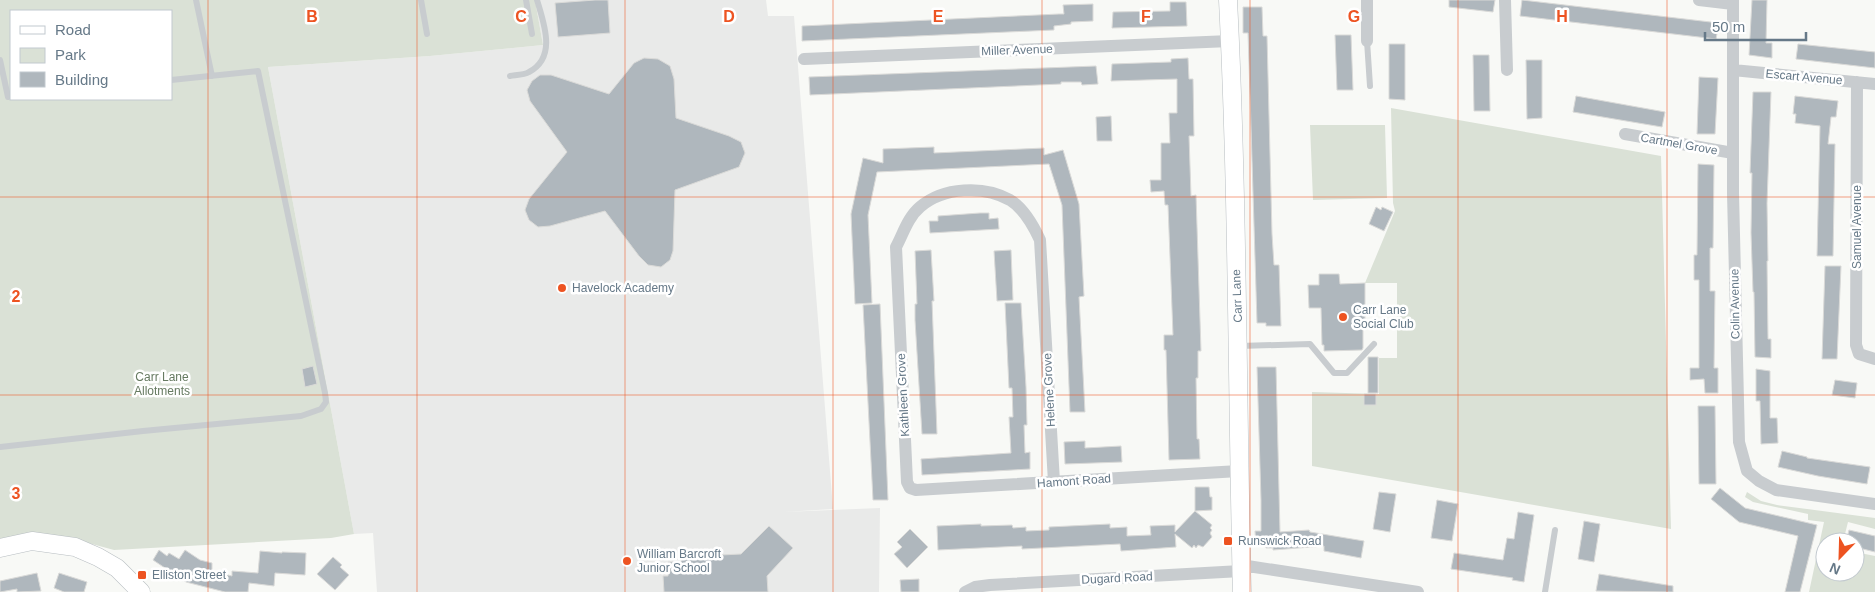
<svg xmlns="http://www.w3.org/2000/svg" width="1875" height="592" font-family="Helvetica,sans-serif">
  <style>
    .built { fill: #e9eae9 }
    .green { fill: #dae1d6; fill-rule: evenodd }
    .building { fill: #afb7bd; stroke: #dadad8 }
    .lines { fill: none; stroke-linecap: round; stroke-linejoin: round }
    .secondary-casing { stroke: #b8bec2; stroke-width: 19 }
    .lane { stroke: #c8cccf; stroke-width: 6 }
    .street { stroke: #c8cccf; stroke-width: 12 }
    .secondary { stroke: #fff; stroke-width: 18 }
    .grid { fill: none; stroke: #ed5321; stroke-width: 1; stroke-opacity: 0.55 }
    .poi-dot { fill: #ed5321; stroke: #fff; stroke-width: 2 }
    .labels { text-anchor: middle; dominant-baseline: central; stroke-width: 5; stroke-linejoin: round; paint-order: stroke }
    .street-label { font-size: 12px; fill: #667988; stroke: #fff }
    .poi-label { font-size: 12px; fill: #667988; stroke: #fff; text-anchor: start }
    .park-label { font-size: 12px; fill: #667a61; stroke: #fff }
    .grid-label { font-size: 16px; text-anchor: middle; font-weight: bold; fill: #ed5321; stroke: #fff; stroke-width: 5; stroke-linejoin: round; paint-order: stroke }
  </style>
  <rect width="100%" height="100%" fill="#f8f9f6"/>
  <path class="built" d="M535,0h231l2,16h26l39,493 -50,3 97,-4 -1,84h-502l-4,-59 -19,1 -86,-467 162,-11 113,-11z"/>
  <path class="green" d="M0,0h535l8,45 -113,11 -162,11 86,467 -23,4 -217,12 -33,-9 -81,-1zM11,11h160v88h-160z
    M1391,108l270,48 10,373 -359,-63v-74l67,2v-36h18v-75h-32l30,-72 -2,-8z
    M1310,125h75l2,73 -74,2z
    M1747,492l14,9 16,4 98,13v11l-27,-7 -5,20h-18v30h30v-20l20,4v36h-66l15,-70 -16,-2v-6l-55,-12 -8,-5z"/>
  <path class="building" d="M595,0h13l2,33 -52,4 -3,-34z
    M1449,0h46l-2,12 -44,-5z
    M1522,0l197,23 -3,16 -196,-23z
    M1752,0h15l-1,43h6v15l-23,-3z
    M1170,2h16l1,24 -75,2 1,-16 57,-1z
    M1093,4v17l-22,1v2l-17,2v4l-252,11v-15l257,-12h5l-1,-9z
    M1243,7h19l1,29h4l5,198 2,31h5l2,61h-15v-3h-9l-7,-229 -2,-61h-5z
    M1335,35h16l2,55h-16z
    M1389,44h16v56l-16,-1z
    M1798,44l77,8v16l-79,-9z
    M1473,55h16l1,56h-16z
    M644,58l14,1 12,7 4,13 2,39 53,18 12,6 4,11 -6,14 -64,23 -2,61 -3,9 -9,7 -13,-2 -9,-9 -34,-45 -55,15 -12,1 -9,-7 -4,-10 4,-11 38,-47 -37,-51 -3,-11 5,-9 8,-6h11l58,19 25,-31z
    M1188,58l1,21h4l1,57h-5l2,60 5,-1 5,156h-3v27h-2l1,61h2l1,20 -31,1 -3,-110h-2v-15h9l-5,-130h-3l-1,-14 -13,1 -1,-12h11v-37h9l-1,-30h8v-34l-66,2 1,-17 59,-2v-3z
    M1526,60h16v58l-15,1z
    M1096,66l2,18 -16,1 -1,-3h-20v2l-251,11 -1,-18z
    M1699,77l19,1 -3,56h-18z
    M1753,92h18l-4,111 1,58h-1l1,78h3v19l-16,-1 -1,-65h-1l-2,-59 1,-60h-2z
    M1576,96l89,16 -3,15 -89,-15z
    M1795,96l43,5 -2,16h-5l-3,27h7l-2,112h-16l3,-130 -25,-3 1,-9h-3z
    M1111,116l1,25h-15l-1,-24z
    M934,147v6l110,-5v7l19,-5 16,54 5,92 -5,1 6,115h-15l-8,-207 -13,-41 -172,8 -9,43 4,88 -17,1 -4,-90 12,-56 20,5v-14z
    M1698,164l16,1 -1,83h-3v43h5l-1,77h4v25h-13l-1,-14 -14,1v-12h9v-88h-5v-25h3z
    M1376,207l5,3 1,-3 11,5 -9,19 -15,-7z
    M980,213h9v6l9,-1 1,11 -69,4 -1,-12h9v-5z
    M931,250l3,51h-2l5,133h-15l-7,-114v-16h2l-2,-53z
    M1011,250l2,50 -16,1 -3,-50z
    M1825,266h16l-4,93h-15z
    M1319,274h20l1,10 25,-1v43h-2v22l-1,2 -38,1v-6h-2l-1,-37h-12l-1,-23h11z
    M1005,303h16l5,84 1,38h-3l1,28 5,-1v17l-108,6 -1,-16 90,-6 -2,-36h4l-1,-29h-3z
    M880,304l8,196h-15l-10,-195z
    M1368,357h10v36h-10z
    M313,366l4,18 -12,3 -3,-18z
    M1257,367h19l4,165 29,-2 1,2 54,9 -3,17 -37,-7v-5l-51,4v-2h-7v-2h-10l-1,-15h6v-31z
    M1756,369l14,2v47h7l1,25 -17,1 -1,-43h-4z
    M1835,380l22,3 -2,15 -23,-3z
    M1364,394h12v11h-12z
    M1698,406h17l1,78h-17z
    M1085,441v7l36,-2 1,16 -57,2 -1,-22z
    M1782,451l25,6v1l63,9 -3,17 -49,-8 -40,-9z
    M1195,487h14l1,10h2v13l-17,1 17,14 -2,3 2,2 -2,3 2,4 -9,10 -5,-2 -2,3 -2,-3 -2,3 -17,-14 1,13 -55,4 -1,-7 -98,5v-3l-84,4 -1,-24 44,-2v2l31,-1 1,3 13,-1v4l23,-1v-3l61,-3v4l17,-1v9l24,-1 -1,-9 25,-1v7l20,-21z
    M1720,488l25,20 72,17 -17,67h-15l13,-56 -59,-14 -28,-23z
    M1379,492l17,2 -6,38 -17,-3z
    M1437,500l21,4 -6,37 -21,-3z
    M1518,512l16,3 -10,67 -12,-2 1,-2 -62,-9 3,-16 49,7 4,-22 7,1z
    M1584,521l16,3 -6,38 -16,-3z
    M769,526l24,22 -26,28 1,16h-104l-1,-16h5v-14h13v-5l60,-3z
    M910,529l18,18 -21,21 -13,-14 8,-7 -5,-5z
    M1849,530l26,6v16l-20,-5v-5h-9z
    M159,550l8,6 2,-3 10,6 6,-9 15,10 12,3v8l20,5v-5l26,2 2,-22 22,2v-1l24,1 -1,22 -30,-2 -1,13 -25,-3 -1,9h-23l-39,-10 -33,-22z
    M333,557l9,8 -2,2 9,8 -14,15 -18,-16z
    M37,573l4,18 -24,1v-3l-17,3v-11z
    M59,573l28,9 -3,10h-20l-10,-4z
    M1599,574l74,12v6l-77,-1z
    M919,579v13h-18l-1,-12z"/>
  <g class="lines">
    <defs>
      <path id="secondary" d="M1228,0c10,197 9,395 14,592
        M0,548l32,-7 43,6 23,10 19,11 24,24"/>
    </defs>
    <use href="#secondary" class="secondary-casing"/>
    <path class="lane" d="M196,0l16,76
      M421,0l6,34
      M526,0l6,34
      M1367,41l3,45
      M0,60l8,37
      M510,76c6,-1 14,-1 19,-4 28,-15 15,-48 8,-72
      M1239,346l71,-2 24,29h13l27,-29
      M0,447l143,-16 158,-15 20,-7 5,-7 -1,-9 -67,-322 -87,9
      M1545,592l10,-62"/>
    <path class="street" d="M1505,0l2,70
      M1699,0l34,4
      M1733,0v193l6,249 8,29 12,10 17,9 99,14
      M1367,41v-41
      M804,59l426,-18
      M1733,70l142,14
      M1857,82l-1,263 3,9 16,5
      M1625,134l108,19
      M1054,482l-14,-242c-6,-13 -17,-32 -30,-40 -26,-15 -67,-13 -90,7 -12,10 -17,27 -24,40l11,235 3,6 6,2 323,-19
      M1241,565l177,27
      M965,592l10,-5 15,-2 251,-14"/>
    <use href="#secondary" class="secondary"/>
  </g>
  <path class="grid" d="M208,0v592M417,0v592M625,0v592M833,0v592M1042,0v592M1250,0v592M1458,0v592M1667,0v592M0,197h1875M0,395h1875"/>
  <g class="poi-dot">
    <circle cx="562" cy="288" r="5"/>
    <circle cx="1343" cy="317" r="5"/>
    <rect x="1223" y="536" width="10" height="10" rx="2.5"/>
    <circle cx="627" cy="561" r="5"/>
    <rect x="137" y="570" width="10" height="10" rx="2.5"/>
  </g>
  <g class="labels">
    <g class="street-label">
      <text transform="translate(1017 50) rotate(-2)">Miller Avenue</text>
      <text transform="translate(1804 77) rotate(5)">Escart Avenue</text>
      <text transform="translate(1679 144) rotate(10)">Cartmel Grove</text>
      <text transform="translate(1857 227) rotate(-90)">Samuel Avenue</text>
      <text transform="translate(1237 296) rotate(-92)">Carr Lane</text>
      <text transform="translate(1735 304) rotate(-91)">Colin Avenue</text>
      <text transform="translate(1049 390) rotate(-93)">Helene Grove</text>
      <text transform="translate(903 395) rotate(-93)">Kathleen Grove</text>
      <text transform="translate(1074 481) rotate(-4)">Hamont Road</text>
      <text transform="translate(1117 578) rotate(-3)">Dugard Road</text>
    </g>
    <g class="poi-label">
      <text x="572" y="288">Havelock Academy</text>
      <text x="1353" y="310">Carr Lane<tspan x="1353" dy="14">Social Club</tspan></text>
      <text x="1238" y="541">Runswick Road</text>
      <text x="637" y="554">William Barcroft<tspan x="637" dy="14">Junior School</tspan></text>
      <text x="152" y="575">Elliston Street</text>
    </g>
    <g class="park-label">
      <text x="162" y="377">Carr Lane<tspan x="162" dy="14">Allotments</tspan></text>
    </g>
  </g>
  <g class="grid-label">
    <text x="312" y="22">B</text>
    <text x="521" y="22">C</text>
    <text x="729" y="22">D</text>
    <text x="938" y="22">E</text>
    <text x="1146" y="22">F</text>
    <text x="1354" y="22">G</text>
    <text x="1562" y="22">H</text>
    <text x="16" y="302">2</text>
    <text x="16" y="499">3</text>
  </g>
  <rect x="10" y="10" width="162" height="90" fill="#ffffff" stroke="#c2c9cf"/>
  <rect x="20" y="26" width="25" height="8" fill="#ffffff" stroke="#c2c9cf"/>
  <text x="55" y="35" font-size="15" fill="#667988">Road</text>
  <rect x="20" y="48" width="25" height="15" fill="#dae1d6" stroke="#c2c9cf"/>
  <text x="55" y="60" font-size="15" fill="#667988">Park</text>
  <rect x="20" y="72" width="25" height="15" fill="#afb7bd" stroke="#c2c9cf"/>
  <text x="55" y="85" font-size="15" fill="#667988">Building</text>
  <g transform="translate(1840 557) rotate(203)"><circle r="24" fill="#ffffff" stroke="#c2c9cf"/>
  <path d="M0-4L9 19L0 12L-9 19Z" fill="#ed5321"/>
  <text y="-8" font-size="14" font-weight="bold" text-anchor="middle" fill="#667988">N</text>
  </g>
  <path d="M1705 32v8h101v-8" fill="none" stroke="#667988" stroke-width="2.5"/>
  <text x="1712" y="32" font-size="15" fill="#667988" stroke="#ffffff" stroke-width="4" paint-order="stroke">50 m</text>
</svg>
